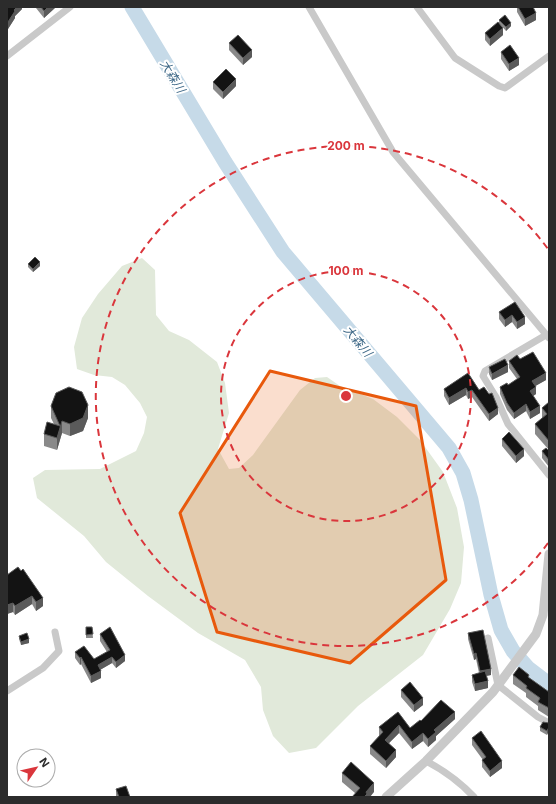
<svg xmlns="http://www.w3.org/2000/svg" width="556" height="804" font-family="Inter,'Noto Sans JP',sans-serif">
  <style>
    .green { fill: #e1e9da }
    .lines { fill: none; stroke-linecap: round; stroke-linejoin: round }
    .river { stroke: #c6dae8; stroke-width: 15 }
    .minor { stroke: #c9c9c9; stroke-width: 7 }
    .tertiary { stroke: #c9c9c9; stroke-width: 9 }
    .wall { fill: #898989 }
    .shaded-wall { fill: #5a5a5a }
    .building { fill: #131313; stroke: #5a5a5a }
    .marked { fill: #e8590c; fill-opacity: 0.2; stroke: #e8590c; stroke-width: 3; stroke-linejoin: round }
    .ring { fill: none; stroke: #da363c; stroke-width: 2; stroke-dasharray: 7 5 }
    .labels { text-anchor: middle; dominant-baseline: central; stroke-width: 4; stroke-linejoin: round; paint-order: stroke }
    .water-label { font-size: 12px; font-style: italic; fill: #3f6988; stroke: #fff }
    .centre { fill: #da363c; stroke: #fff; stroke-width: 2 }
    .ring-label { font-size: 12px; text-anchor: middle; font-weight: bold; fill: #da363c; stroke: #fff; stroke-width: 4; stroke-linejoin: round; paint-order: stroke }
  </style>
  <rect width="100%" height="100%" fill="#fff"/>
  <path class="green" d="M142,258l13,12 1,45 13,16 20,9 28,22 8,21 4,30 -11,36 11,20 10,-1 14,-13 47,-65 15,-12 12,-1 13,9 33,13 24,18 23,23 23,32 14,36 7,39 -3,36 -11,26 -27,46 -65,51 -42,42 -27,5 -16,-17 -10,-26 -2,-23 -16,-27 -47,-27 -50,-37 -42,-34 -22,-26 -47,-38 -4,-20 12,-8 55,-1 36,-18 8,-18 3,-16 -7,-14 -15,-18 -13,-8 -18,-2 -17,-6 -3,-22 8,-29 16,-24 24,-28z"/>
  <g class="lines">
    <path class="river" d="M132,7l93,155 58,90 166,196 14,25 8,27 20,95 10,35 12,21 15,17 21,16"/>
    <path class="minor" d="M309,7l84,145 156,186
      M417,7l38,51 44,28 6,2 44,-32
      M7,56l63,-49
      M546,335l-61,36 -2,5 13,21 12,27 41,51
      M488,638l10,47 40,32 11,6
      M7,691l36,-23 16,-17 -4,-19
      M426,761c19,10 33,20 48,36"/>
    <path class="tertiary" d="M386,797l40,-36 67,-69 43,-58 7,-19 6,-61"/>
  </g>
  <path class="wall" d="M7,7h15v2l-7,7v2l-7,11 -1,-1z
    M36,7h20l-12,11 -8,-10z
    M516,7h17l3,13 -11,6 -8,-14v-4z
    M499,20l12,6 -5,5 -7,-8z
    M485,33l18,2 -13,11 -5,-6z
    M229,43l23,14 -9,8 -14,-15z
    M501,52l18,13 -10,6 -8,-12z
    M213,82l23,4 -13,13 -10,-10z
    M28,264l12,2 -7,6 -5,-5z
    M515,302l10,22 -8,5 -5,-7 -7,5 -6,-8v-7z
    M520,359l26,21 -11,6 1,8 -3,2 7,17 -10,6 -4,-8 -12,8 -7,-9 -7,-16v-7l8,-2 9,-6 -8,-11v-7z
    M489,367l19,5 -16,8 -3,-6z
    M468,373l11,17 19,24 -9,7 -17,-24 -4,2 -2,-4 -17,10 -5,-9v-7z
    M549,402v48l-14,-16v-10l7,-6v-10z
    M51,406l37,12 -5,13 -13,5 -8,-3 -5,17 -13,-4v-12l10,-10 -3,-6z
    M502,439l22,17 -8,7 -14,-17z
    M542,451h7v16l-7,-9z
    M18,567l25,39 -7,5 -4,-7 -17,11 -2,-3 -6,2z
    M86,627h6l1,11h-7z
    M468,633l23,42 -5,1 2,12 -13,3 -3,-9v-7l7,-2 -3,-14 -2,1 -6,-21z
    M100,634l25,27 -9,7 -4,-5 -12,7 1,8 -10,5 -10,-19 -1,1 -5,-7v-6l19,7 13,-7 -7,-11z
    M19,636l10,7 -8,2 -2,-6z
    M513,675l16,3 20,14v25l-11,-7v-4l-12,-9v-4l-13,-9z
    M401,690l22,15 -9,7 -13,-15z
    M398,712l12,16 11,-7 34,-2 -19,17v4l-8,7 -5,-6 -11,8 -13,-16 -10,10 7,14 -10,11 -16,-14v-8l9,-10v-9z
    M549,723l-2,12 -7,-4v-4z
    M472,738l30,30 -12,9 -8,-10v-7h1l-11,-15z
    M342,773l32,19 -19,1 -13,-11z
    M116,789l14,8h-14z"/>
  <path class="shaded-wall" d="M17,7h5v2l-7,7v2l-7,11v-7l6,-12z
    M48,7h8l-12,11v-7z
    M536,13v7l-11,6v-7z
    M511,23v3l-5,5v-4z
    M503,28v7l-13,11v-7z
    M252,50v7l-9,8v-7z
    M519,58v7l-10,6v-7z
    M236,79v7l-13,13v-7z
    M40,262v4l-7,6v-3z
    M512,315v7l-7,5v-7z
    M525,317v7l-8,5v-7z
    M508,365v7l-16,8v-6z
    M546,373v7l-14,8v-7z
    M536,387v7l-6,4v-7z
    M466,388v7l-17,10v-7z
    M472,390v7l-4,2v-7z
    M526,404v7l-12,8v-6z
    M88,405v13l-5,13 -13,5v-12z
    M540,406v7l-10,6v-7z
    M498,408v6l-9,7v-7z
    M62,421v12l-5,17v-12z
    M524,449v7l-8,7v-7z
    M32,596v8l-17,11v-9z
    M43,598v8l-7,5v-9z
    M13,603v9l-6,2v-9z
    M29,639v4l-8,2v-3z
    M476,653v6l-2,1v-6z
    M125,655v6l-9,7v-6z
    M81,657v7l-1,1v-7z
    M112,657v6l-14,8v-6z
    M491,669v6l-11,2v-6z
    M101,671v7l-10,5v-7z
    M488,681v7l-13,3v-7z
    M423,698v7l-9,7v-7z
    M455,712v7l-19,17v4l-8,7v-8l6,-9z
    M399,725v8l-14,14v-7z
    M549,727v4l-2,4v-4z
    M423,733v8l-11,8v-7z
    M396,750v7l-10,11v-7z
    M502,761v7l-12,9v-6z
    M374,783v9l-4,5h-6l2,-5z"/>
  <path class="building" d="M7,7h10l-3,3 1,1 -7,11 -1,-1z
    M41,7h7l-4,4z
    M518,7h15l3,6 -11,6z
    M505,15l6,8 -5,4 -7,-7z
    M498,22l5,6 -13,11 -5,-6z
    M238,35l14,15 -9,8 -14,-15z
    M510,45l9,13 -10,6 -8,-12z
    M226,69l10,10 -13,13 -10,-10z
    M35,257l5,5 -7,7 -5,-5z
    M515,302l10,15 -8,5 -5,-7 -7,5 -6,-8z
    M533,352l13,21 -14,8 4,6 -6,4 10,15 -10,6 -4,-8 -12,9 -7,-10 -7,-16 7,-4 1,2 12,-8 -11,-16 8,-6 3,4z
    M505,359l3,6 -16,9 -3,-7z
    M468,373l11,17 5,-3 5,7 3,-1 6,15 -9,6 -17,-24 -4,2 -2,-4 -17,10 -5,-9z
    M69,387l13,5 6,13 -5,13 -13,6 -8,-3 -5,17 -13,-4 3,-12 13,4 -9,-20 5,-13z
    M549,402v39l-14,-17 12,-10 -5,-6z
    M509,432l15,17 -8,7 -14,-17z
    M546,448l3,3v9l-7,-9z
    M18,567l3,4 2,-2 20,29 -7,4 -4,-6 -17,10 -2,-3 -6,2v-30z
    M86,627h6l1,7 -7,1z
    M110,627l15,28 -9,7 -4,-5 -14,8 3,6 -10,5 -10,-19 -1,1 -5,-6 9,-6 10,13 16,-9 -10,-16z
    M483,630l8,39 -11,2 -4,-18 -2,1 -6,-21z
    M27,633l2,6 -8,3 -2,-6z
    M519,667l10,8 -1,2 21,15v16l-11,-6 2,-4 -14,-10 1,-2 -14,-11z
    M485,671l3,10 -13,3 -3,-9z
    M410,682l13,16 -9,7 -13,-15z
    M441,700l14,12 -21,18 2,2 -8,7 -5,-6 -11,9 -13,-17 -14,15 11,10 -10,11 -16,-15 13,-14 -4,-5 19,-15 12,16 10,-8 1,1z
    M543,722l6,1v4l-2,4 -7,-4z
    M481,731l21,30 -12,10 -8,-11 4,-3 -14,-19z
    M351,762l23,21 -8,9 1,2 -3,3h-12l8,-9 -18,-15z
    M126,786l4,11h-11l-3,-8z"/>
  <path class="marked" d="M270,371l146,35 30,174 -96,83 -133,-31 -37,-119z"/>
  <g class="ring">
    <circle cx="346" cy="396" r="125"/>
    <path d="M548 543A250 250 0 1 1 548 249"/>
  </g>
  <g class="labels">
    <g class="water-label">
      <text transform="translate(173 76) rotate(59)">大森川</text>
      <text transform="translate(358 341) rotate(50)">大森川</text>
    </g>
  </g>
  <circle cx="346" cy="396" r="6" class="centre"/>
  <g class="ring-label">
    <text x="346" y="150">200 m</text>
    <text x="346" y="275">100 m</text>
  </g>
  <rect width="556" height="804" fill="none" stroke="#2c2c2c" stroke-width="16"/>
  <g transform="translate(36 768) rotate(56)"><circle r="19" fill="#ffffff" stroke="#ababab"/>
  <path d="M0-3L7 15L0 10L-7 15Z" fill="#da363c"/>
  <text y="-6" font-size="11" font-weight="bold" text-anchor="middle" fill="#2c2c2c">N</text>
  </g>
</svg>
